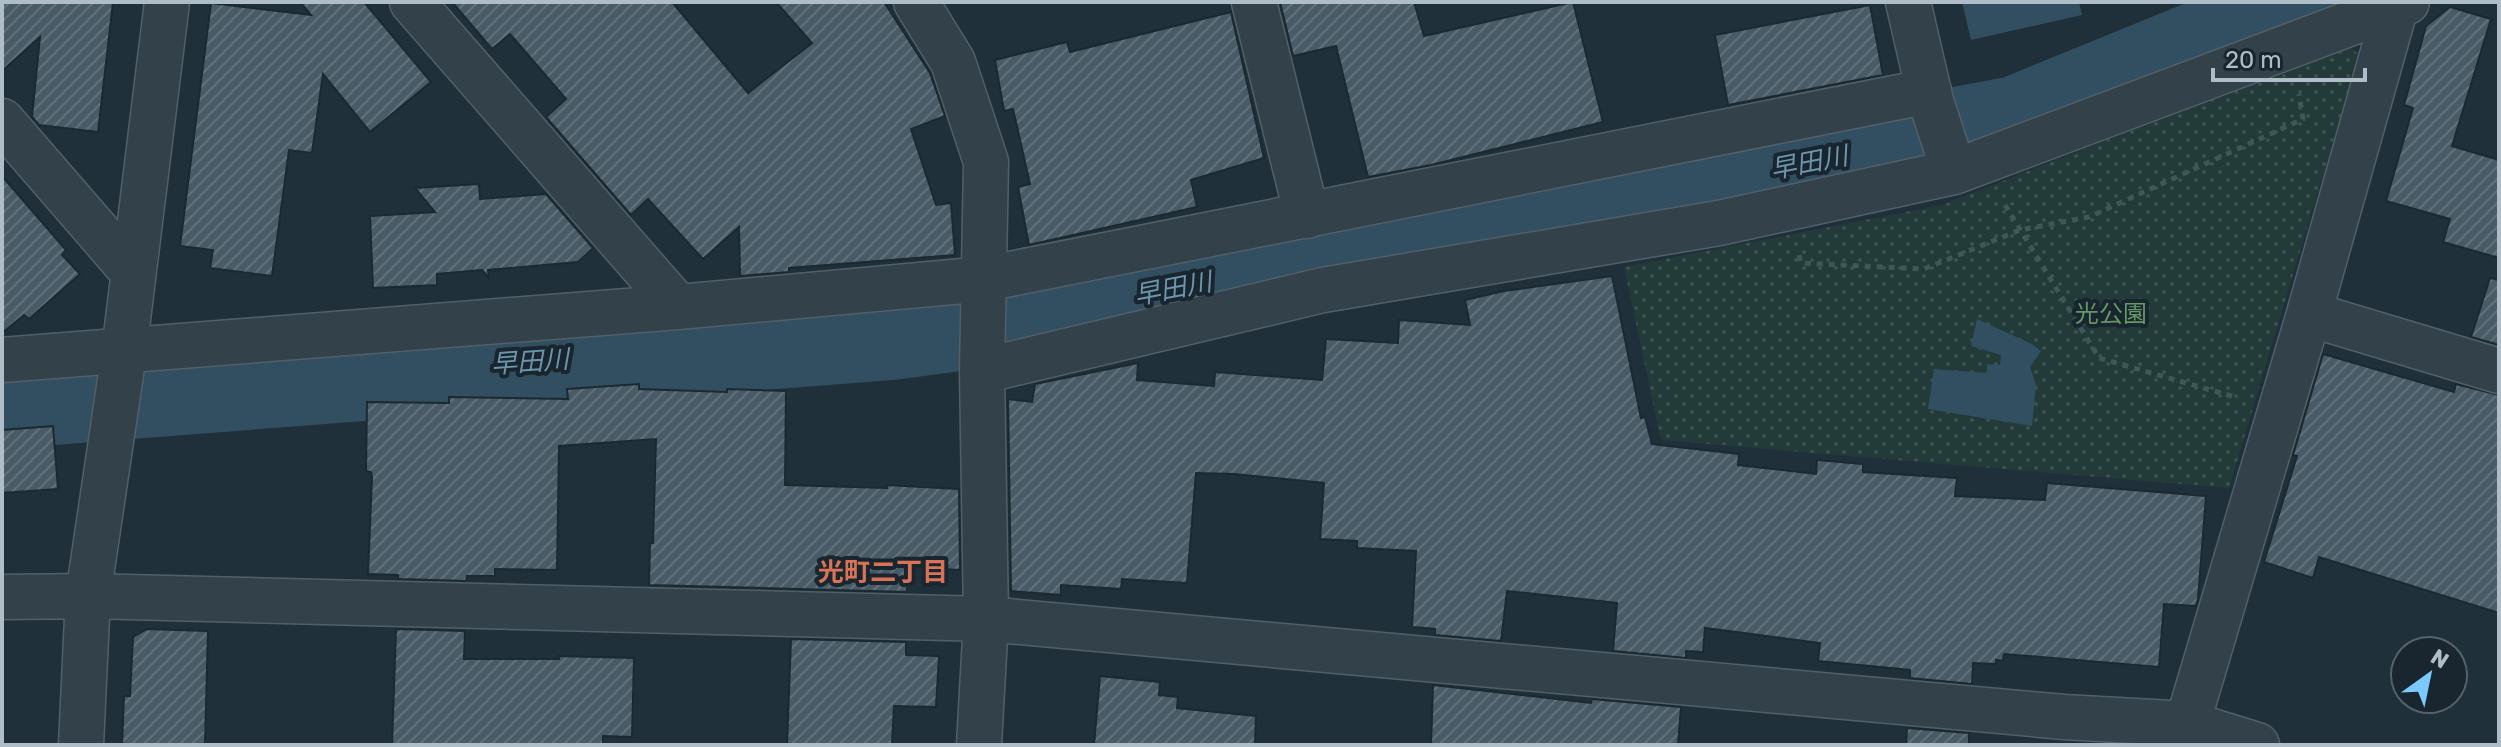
<svg xmlns="http://www.w3.org/2000/svg" width="2501" height="747" font-family="Rubik,'Noto Sans JP',sans-serif">
  <style>
    .park { fill: url(#park-dots) }
    .water { fill: #314f60 }
    .lines { fill: none; stroke-linecap: round; stroke-linejoin: round }
    .river { stroke: #314f60; stroke-width: 92 }
    .building { fill: url(#building-hatch); stroke: #1b2931; stroke-width: 2 }
    .minor-casing { stroke: #516068; stroke-width: 47 }
    .path { stroke: #3f5755; stroke-width: 5; stroke-dasharray: 6 6; stroke-linecap: butt }
    .minor { stroke: #33424a; stroke-width: 44 }
    .labels { text-anchor: middle; dominant-baseline: central; stroke-width: 8; stroke-linejoin: round; paint-order: stroke }
    .park-label { font-size: 24px; fill: #649865; stroke: #19262f }
    .water-label { font-size: 26px; font-style: italic; fill: #6d96ac; stroke: #19262f }
    .neighbourhood-label { font-size: 26px; font-weight: bold; fill: #d97357; stroke: #19262f }
  </style>
  <defs>
    <pattern id="park-dots" width="8" height="8" patternUnits="userSpaceOnUse" patternTransform="scale(2)"><rect width="8" height="8" fill="#223b38"/><path d="M2 2h.1M6 6h.1" fill="none" stroke="#405553" stroke-width="1.8" stroke-linecap="round"/></pattern>
    <pattern id="building-hatch" width="6" height="6" patternUnits="userSpaceOnUse" patternTransform="scale(2)"><rect width="6" height="6" fill="#485b66"/><path d="M-1 1l2-2M0 6l6-6M5 7l2-2" fill="none" stroke="#60717a"/></pattern>
  </defs>
  <rect width="100%" height="100%" fill="#20303a"/>
  <path class="park" d="M2349,45l10,10 -130,433 -568,-48 -37,-173 318,-62z"/>
  <path class="water" d="M1962,2h117l3,13 -111,25z
    M1977,319l55,25 9,7 -11,16 6,18 -4,41 -104,-17 6,-40 53,4v-9l13,1 1,-10 -30,-9z"/>
  <g class="lines">
    <path class="river" d="M2,403l890,-69 184,-25 570,-118 370,-69 294,-120"/>
  </g>
  <path class="building" d="M2,2h111l-15,130 -59,-7 -7,-8 8,-80 -38,34z
    M300,2h64l67,80 -61,50 -47,-58 -11,79 -23,-3 -17,126 -62,-8 3,-18 -33,-4 31,-243 100,12z
    M452,2h220l76,91 64,-50 -36,-41h108l46,71 15,43 -34,13 25,76 15,-2 4,52 -166,13v4l-49,4 -1,-49 -36,32 -55,-60 -17,16 -85,-98 20,-18 -56,-65 -18,15z
    M1280,2h134l10,34 149,-34 30,120 -172,43 -63,12 -32,-131 -43,10z
    M1870,5l13,70 -155,30 -13,-70z
    M2450,7l41,12 -39,127 47,14v98l-56,-16 7,-23 -64,-18 27,-93 -9,-3 22,-79z
    M1231,12l33,146 -73,22 6,27 -168,38 -11,-58 12,-3 -17,-75 -9,2 -9,-51 72,-18 3,10z
    M2,176l64,74 -4,5 18,19 -51,45 -5,-4 -22,18z
    M479,184l1,15 66,-5 47,54 -15,14 -90,8 1,8 -7,-8 -45,4v11l-64,3 -3,-72 65,-4 -20,-24z
    M1612,276l29,142 4,-1 7,27 87,10 -1,11 78,9 1,-14 46,4v8l94,6 -2,18 90,4 2,-17 159,13 -8,103 -2,7 -32,-2 -5,63 -155,-13 -1,7 -7,-1v4l-23,-1 -1,21 -62,-6v-8l-92,-9 2,-18 -115,-15 -2,24 -17,-1v7l-73,-7 4,-48 -110,-12 -6,50 -66,-6v-6l-23,-2 4,-76 -59,-3v-7l-37,-2 4,-56 -90,-9 -38,-1 -9,110 -65,-4 -1,10 -60,-4v10l-50,-4 -3,-192 24,3 3,-18 103,-21 -1,17 77,6 1,-14 107,8 4,-41 72,4 1,-23 71,5 -5,-25 39,-9z
    M2490,278l9,2v65l-28,-8z
    M2323,354l131,38 2,-8 43,11v218l-180,-56 -6,21 -49,-16 33,-106 -4,-1z
    M639,384v5l88,3v-3l59,2 -1,94 102,3v-3l72,4 1,81 -52,-3 -1,25 -258,-7 1,-42h3l3,-104 -97,7 -2,124 -62,-1v7h-28l-1,5 -68,-2v-4l-30,-1 4,-97 -1,-5 -5,-1 1,-69 82,1v-6l119,2 -1,-10z
    M53,426l5,63 -56,4v-63z
    M147,629l61,2 -3,114h-83l2,-49h6l3,-59z
    M396,629l69,2 -1,28h95v-3l75,2 -2,79 -29,-1v9h-211z
    M791,639l115,3v13l33,1 -3,51 -42,-1 -2,39h-105z
    M1100,676l60,6 -1,13 19,2 -1,11 79,8 -1,29h-161z
    M1433,685l158,18 1,-4 89,8 -3,38h-247z
    M1907,728l62,5v12h-63z"/>
  <g class="lines">
    <defs>
      <path id="minor" d="M412,2l266,305
        M916,2l37,60 33,100 -4,209 4,248 -7,126
        M1254,2l53,214
        M1908,2l23,99 23,71
        M2,121l130,150
        M2309,314l190,57
        M2,360l676,-53 307,-28 944,-188
        M982,371l341,-81 396,-67 235,-51 453,-170
        M2,597l86,-1 898,23 1078,98 125,7 68,21
        M81,745l7,-149 35,-236 44,-358
        M2181,745l128,-431 87,-308"/>
    </defs>
    <use href="#minor" class="minor-casing"/>
    <path class="path" d="M2005,205l94,153 136,39
      M1799,255l2,8 123,6 96,-39 69,-13 214,-98 -4,-25"/>
    <use href="#minor" class="minor"/>
  </g>
  <g class="labels">
    <g class="park-label">
      <text x="2111" y="314">光公園</text>
    </g>
    <g class="water-label">
      <text transform="translate(1809 163) rotate(-11)">早田川</text>
      <text transform="translate(1173 289) rotate(-11)">早田川</text>
      <text transform="translate(530 362) rotate(-4)">早田川</text>
    </g>
    <g class="neighbourhood-label">
      <text x="883" y="572">光町二丁目</text>
    </g>
  </g>
  <rect width="2501" height="747" fill="none" stroke="#aebdc7" stroke-width="8"/>
  <g transform="translate(2429 675) rotate(33)"><circle r="38" fill="#19262f" stroke="#55626c" stroke-width="2"/>
  <path d="M0-6L14 30L0 20L-14 30Z" fill="#7ccafd"/>
  <text y="-12" font-size="22" font-weight="bold" text-anchor="middle" fill="#aebdc7">N</text>
  </g>
  <path d="M2213 68v12h152v-12" fill="none" stroke="#aebdc7" stroke-width="4"/>
  <text x="2225" y="68" font-size="24" fill="#aebdc7" stroke="#19262f" stroke-width="6" paint-order="stroke">20 m</text>
</svg>
